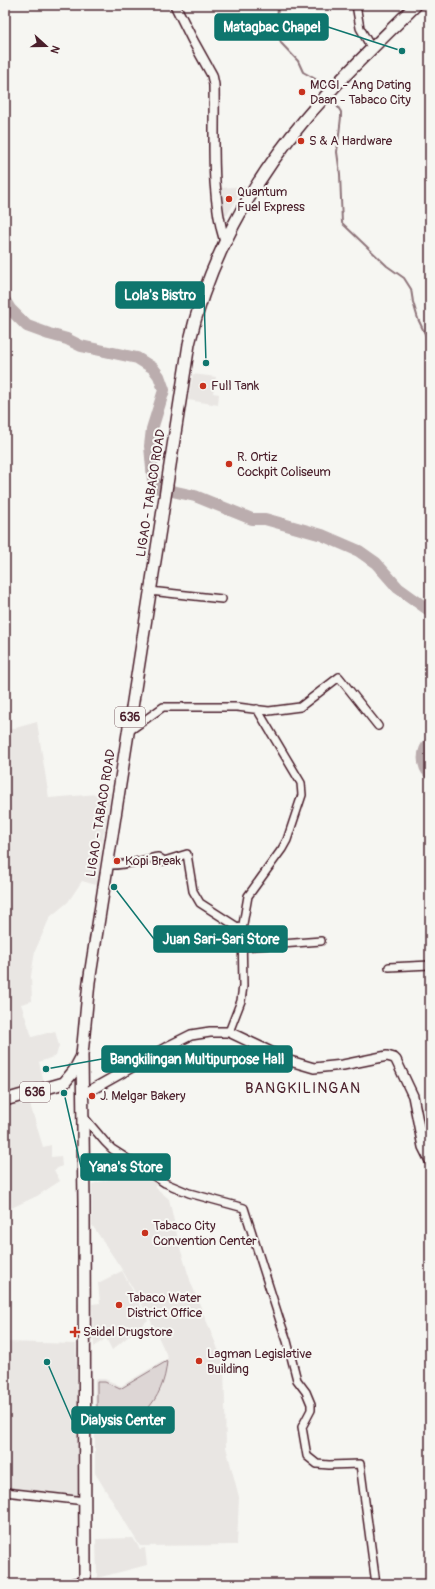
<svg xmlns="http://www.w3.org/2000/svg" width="435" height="1589" font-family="Pangolin,sans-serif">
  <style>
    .built { fill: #e9e6e3 }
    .green { fill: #ddd6d5; stroke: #947a80 }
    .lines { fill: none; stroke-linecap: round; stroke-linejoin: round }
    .stream { stroke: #8e747a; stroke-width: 2 }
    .river { stroke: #bbadae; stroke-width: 12 }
    .minor-casing { stroke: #4a1f2b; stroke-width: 10 }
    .tertiary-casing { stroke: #4a1f2b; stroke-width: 12 }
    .primary-casing { stroke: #4a1f2b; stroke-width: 14 }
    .minor { stroke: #f6f6f2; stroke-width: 7 }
    .tertiary { stroke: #f6f6f2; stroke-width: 9 }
    .primary { stroke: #f6f6f2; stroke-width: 11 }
    .poi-dot { fill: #c8321e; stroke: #f6f6f2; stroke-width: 1.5 }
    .labels { text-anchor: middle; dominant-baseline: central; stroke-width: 4; stroke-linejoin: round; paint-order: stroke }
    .shield { fill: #f6f6f2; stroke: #7e6067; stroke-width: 1 }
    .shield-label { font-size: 12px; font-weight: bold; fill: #4a1f2b }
    .poi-label { font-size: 13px; fill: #4a1f2b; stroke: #f6f6f2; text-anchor: start }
    .street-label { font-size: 13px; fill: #4a1f2b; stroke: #f6f6f2 }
    .quarter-label { font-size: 15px; letter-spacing: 1px; fill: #4a1f2b; stroke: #f6f6f2 }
    .leader { fill: none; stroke: #0f766e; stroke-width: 1.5 }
    .callout-dot { fill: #0f766e; stroke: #f6f6f2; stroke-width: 1.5 }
    .callout { fill: #0f766e; stroke: #0f766e; stroke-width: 1.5 }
    .callout-label { font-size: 14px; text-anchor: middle; font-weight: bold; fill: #fff }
  </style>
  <rect width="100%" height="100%" fill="#f6f6f2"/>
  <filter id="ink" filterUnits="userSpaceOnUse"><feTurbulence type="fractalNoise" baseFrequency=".025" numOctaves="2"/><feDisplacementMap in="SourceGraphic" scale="8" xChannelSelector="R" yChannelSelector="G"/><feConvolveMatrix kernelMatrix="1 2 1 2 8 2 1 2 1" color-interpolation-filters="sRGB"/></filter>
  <g filter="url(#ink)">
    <path class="built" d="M245,186l-18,29 -4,1 -2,-28z
      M193,374l23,3 -3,16 6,1 -1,11 -30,-5z
      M37,722l12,76 61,-5 -14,92 -14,-4 -14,21 -18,15 -15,34 -4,25 1,25 -11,3 11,33 23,-6 4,15 -3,10 -17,6 5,20 -39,12v-363z
      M29,1101l14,46 8,-2v12l10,-1 1,10 -8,4 6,11 -23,15 -32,15v-103z
      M140,1171l18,11 -3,5 14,12 11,49 11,35 33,81 2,83 13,50 -2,48 -97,1 -45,-73v-94h10l16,7 47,-28 -19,-41 -28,-49 -29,-43v-41z
      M122,1271l26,49 -36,30 -6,-12 -12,9 -2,-43 8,-1 -2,-20z
      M5,1342l71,2 3,152 -74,-7z
      M133,1538l7,11 5,-1 2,17 -50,13 -1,-39z"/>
    <path class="green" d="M167,1361c-3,39 -29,69 -70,69v-48h8l15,7z"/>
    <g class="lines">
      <path class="stream" d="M278,5l-1,22 4,16 17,18 5,11 16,9 7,8
        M331,96l10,16v5l-4,35 3,22 2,49 45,43 17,12 7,11 2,13 5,17 12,25"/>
      <path class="river" d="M5,301l5,8 17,17 22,8 18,5 14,7 56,12 16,10 6,8 5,14 -12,39 -2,17 3,34 5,8 37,8 57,23h13l57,16 37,16 17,12 22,25 32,23
        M430,743c-9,8 -8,23 0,31"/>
      <defs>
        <path id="minor" d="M356,5l4,23 12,21
          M150,591l72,8
          M128,732l35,-25h74l32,4 31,-4 39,-30 39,49
          M107,865c19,1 33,-5 51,-8l6,4 23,-7 6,37 7,12 42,27
          M242,947l79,-6
          M389,967l41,-2
          M229,1032l12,-31 2,-15 -1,-56 6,-34 34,-47 5,-9 15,-45 -1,-12 -44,-74
          M83,1116l22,26 7,7 53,34 24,10 55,15 36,113 7,20 10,39 9,12 5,12v6l-9,17 5,29 10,8 12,1 31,-1 16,120
          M5,1492l80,9
          M67,1584l18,-4"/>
        <path id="tertiary" d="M175,5l17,34 20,36 2,10c1,51 -4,109 11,157
          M84,1094l87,-49 20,-10 19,-3h19l61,29 24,7 29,-3 44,-9 7,2 2,2 17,36 10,51 7,14"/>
        <path id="primary" d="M5,1100l59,-17 10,-12 8,-15
          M85,1584l-1,-381 -2,-148 7,-73 100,-638c19,-83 62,-161 117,-226 34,-40 73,-76 110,-113"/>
      </defs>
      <use href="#minor" class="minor-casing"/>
      <use href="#tertiary" class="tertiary-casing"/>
      <use href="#primary" class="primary-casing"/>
      <use href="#minor" class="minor"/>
      <use href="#tertiary" class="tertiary"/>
      <use href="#primary" class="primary"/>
    </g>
  </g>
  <g class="poi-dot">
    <circle cx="302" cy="92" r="4"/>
    <circle cx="301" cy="141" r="4"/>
    <circle cx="229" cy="199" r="4"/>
    <circle cx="203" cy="386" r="4"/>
    <circle cx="229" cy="464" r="4"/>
    <circle cx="117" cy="861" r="4"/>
    <circle cx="92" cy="1096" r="4"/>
    <circle cx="145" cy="1233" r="4"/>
    <circle cx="119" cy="1305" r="4"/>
    <path d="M73 1326h4v4h4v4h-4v4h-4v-4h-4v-4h4z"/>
    <circle cx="199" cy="1361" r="4"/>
  </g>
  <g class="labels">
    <g class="shield">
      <rect x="115" y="707" width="30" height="20" rx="3"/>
      <rect x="20" y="1082" width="30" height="20" rx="3"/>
    </g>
    <g class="shield-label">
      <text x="130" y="717">636</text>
      <text x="35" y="1092">636</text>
    </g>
    <g class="poi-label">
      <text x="310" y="85">MCGI - Ang Dating<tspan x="310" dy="15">Daan - Tabaco City</tspan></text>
      <text x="309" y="141">S &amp; A Hardware</text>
      <text x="237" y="192">Quantum<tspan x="237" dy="15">Fuel Express</tspan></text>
      <text x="211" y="386">Full Tank</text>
      <text x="237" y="457">R. Ortiz<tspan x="237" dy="15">Cockpit Coliseum</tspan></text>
      <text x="125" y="861">Kopi Break</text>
      <text x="100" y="1096">J. Melgar Bakery</text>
      <text x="153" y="1226">Tabaco City<tspan x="153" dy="15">Convention Center</tspan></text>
      <text x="127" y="1298">Tabaco Water<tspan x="127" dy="15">District Office</tspan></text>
      <text x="83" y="1332">Saidel Drugstore</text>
      <text x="207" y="1354">Lagman Legislative<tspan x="207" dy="15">Building</tspan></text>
    </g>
    <g class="street-label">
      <text transform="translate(151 493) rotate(-81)">LIGAO - TABACO ROAD</text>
      <text transform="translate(101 813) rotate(-81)">LIGAO - TABACO ROAD</text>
    </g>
    <g class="quarter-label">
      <text x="303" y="1088">BANGKILINGAN</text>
    </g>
  </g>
  <path class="leader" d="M402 51L328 27M206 363L204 295M114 887L154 939M46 1069L102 1059M64 1093L81 1167M47 1362L72 1420"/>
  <g class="callout-dot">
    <circle cx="402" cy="51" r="4"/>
    <circle cx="206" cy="363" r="4"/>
    <circle cx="114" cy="887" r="4"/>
    <circle cx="46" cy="1069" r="4"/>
    <circle cx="64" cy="1093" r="4"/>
    <circle cx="47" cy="1362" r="4"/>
  </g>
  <g class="callout">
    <rect x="215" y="14" width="113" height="26" rx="4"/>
    <rect x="116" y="282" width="88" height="26" rx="4"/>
    <rect x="154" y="926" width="133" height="26" rx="4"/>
    <rect x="102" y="1046" width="190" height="26" rx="4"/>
    <rect x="81" y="1154" width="89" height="26" rx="4"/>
    <rect x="72" y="1407" width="102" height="26" rx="4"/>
  </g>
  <g class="callout-label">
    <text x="272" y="32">Matagbac Chapel</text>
    <text x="160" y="300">Lola's Bistro</text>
    <text x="221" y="944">Juan Sari-Sari Store</text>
    <text x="197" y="1064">Bangkilingan Multipurpose Hall</text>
    <text x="126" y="1172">Yana's Store</text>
    <text x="123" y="1425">Dialysis Center</text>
  </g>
  <rect width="435" height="1589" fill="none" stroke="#f6f6f2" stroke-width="20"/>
  <rect x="10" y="10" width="415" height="1569" fill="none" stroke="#4a1f2b" stroke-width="1.5" filter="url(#ink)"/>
  <g transform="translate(46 46) rotate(111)" stroke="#f6f6f2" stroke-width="3" paint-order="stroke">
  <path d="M0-3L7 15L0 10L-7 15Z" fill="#4a1f2b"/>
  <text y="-6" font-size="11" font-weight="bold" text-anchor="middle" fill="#4a1f2b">N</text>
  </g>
</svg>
